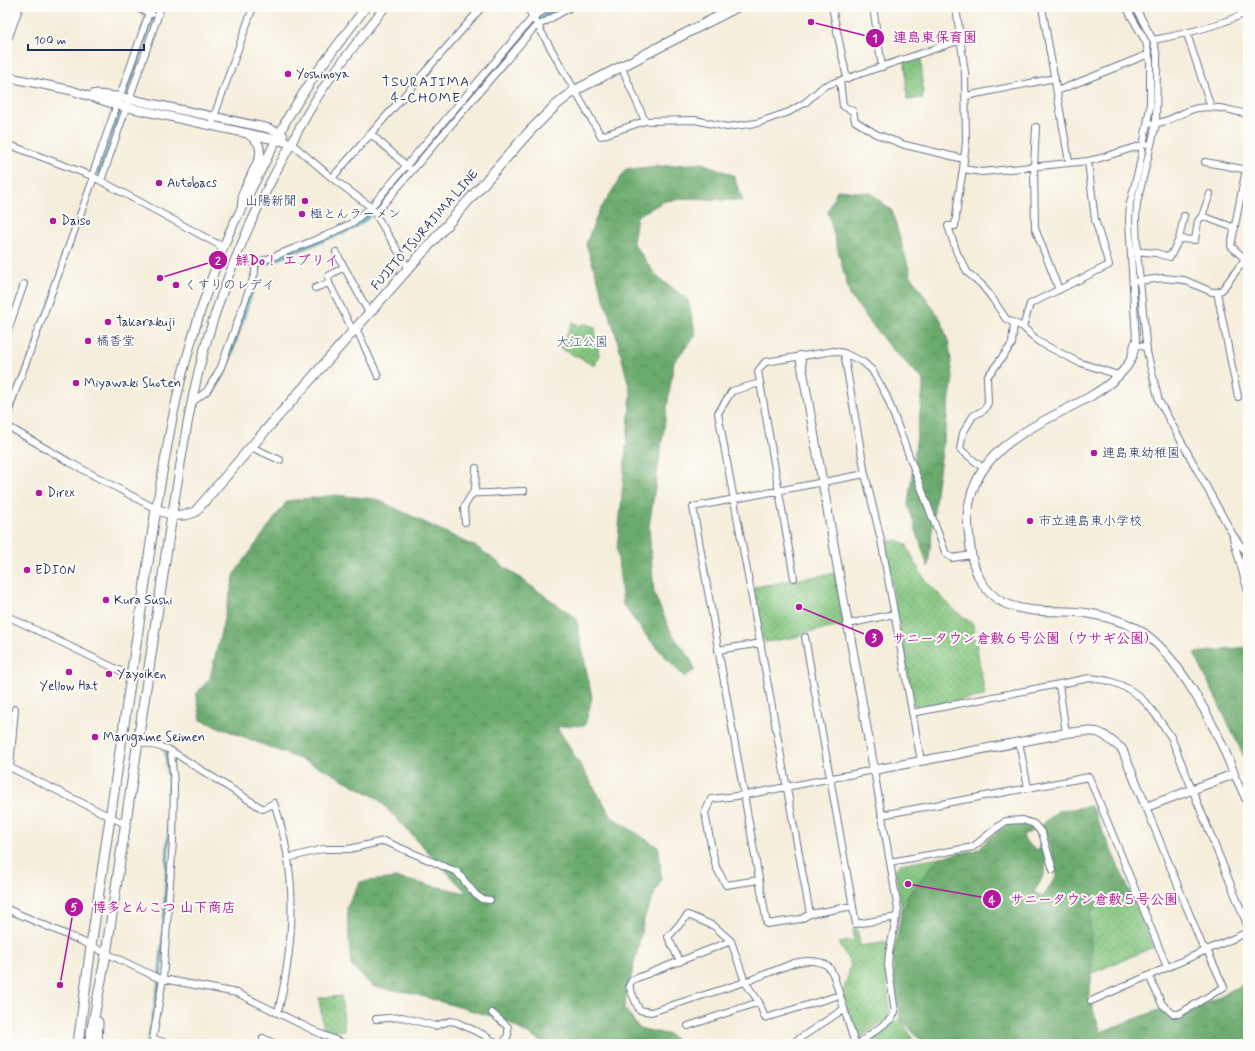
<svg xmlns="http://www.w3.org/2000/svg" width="1255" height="1051" font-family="Mynerve,'Klee One',sans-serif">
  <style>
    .forest { fill: url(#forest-crowns); stroke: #426c66 }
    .park { fill: url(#park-dots); stroke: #4f7a6e }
    .water { fill: url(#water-ripples); stroke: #30728e }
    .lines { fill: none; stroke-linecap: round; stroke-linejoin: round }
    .minor-casing { stroke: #67728a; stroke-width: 8 }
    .tertiary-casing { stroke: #67728a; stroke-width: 10 }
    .secondary-casing { stroke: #67728a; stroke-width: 11 }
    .minor { stroke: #fff; stroke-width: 6 }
    .tertiary { stroke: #fff; stroke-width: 8 }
    .secondary { stroke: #fff; stroke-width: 9 }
    .poi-dot { fill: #b5179e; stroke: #fdfcf7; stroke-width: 1.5 }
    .labels { text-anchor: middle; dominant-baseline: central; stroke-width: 4; stroke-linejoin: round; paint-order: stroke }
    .poi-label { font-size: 13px; fill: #1b2f5e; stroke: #fdfcf7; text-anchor: start }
    .street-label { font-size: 13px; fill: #1b2f5e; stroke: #fdfcf7 }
    .park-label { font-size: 13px; fill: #3a5c68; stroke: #fdfcf7 }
    .neighbourhood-label { font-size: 14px; letter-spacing: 1px; fill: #1b2f5e; stroke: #fdfcf7 }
    .leader { fill: none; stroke: #b5179e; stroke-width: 1.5 }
    .callout-dot { fill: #b5179e; stroke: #fdfcf7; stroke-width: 1.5 }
    .mark-label { font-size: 12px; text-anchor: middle; font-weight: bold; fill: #fff }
    .callout-label { font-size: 14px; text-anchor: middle; font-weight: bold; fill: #b5179e; stroke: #fdfcf7; stroke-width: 4; stroke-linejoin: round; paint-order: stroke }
  </style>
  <defs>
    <pattern id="forest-crowns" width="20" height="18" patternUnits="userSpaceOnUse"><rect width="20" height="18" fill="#6aaa6d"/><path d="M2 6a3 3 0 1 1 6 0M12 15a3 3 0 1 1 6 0" fill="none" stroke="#568b5d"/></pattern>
    <pattern id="park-dots" width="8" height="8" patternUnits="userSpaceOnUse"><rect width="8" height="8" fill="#83c57e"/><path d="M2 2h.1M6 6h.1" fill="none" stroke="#6aa06a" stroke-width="1.8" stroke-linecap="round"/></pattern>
    <pattern id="water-ripples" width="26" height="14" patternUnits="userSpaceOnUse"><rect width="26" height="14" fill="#45b4be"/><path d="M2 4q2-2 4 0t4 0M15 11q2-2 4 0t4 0" fill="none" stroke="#39939e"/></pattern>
  </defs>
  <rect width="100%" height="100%" fill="#fdfcf7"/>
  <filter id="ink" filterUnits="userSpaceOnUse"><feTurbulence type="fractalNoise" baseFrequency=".025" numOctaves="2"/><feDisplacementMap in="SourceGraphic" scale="8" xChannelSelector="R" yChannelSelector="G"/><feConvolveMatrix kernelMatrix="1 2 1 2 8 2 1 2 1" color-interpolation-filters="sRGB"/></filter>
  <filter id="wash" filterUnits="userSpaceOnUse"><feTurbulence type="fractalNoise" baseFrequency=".012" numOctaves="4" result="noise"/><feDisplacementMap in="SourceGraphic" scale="16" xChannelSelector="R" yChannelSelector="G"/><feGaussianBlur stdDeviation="0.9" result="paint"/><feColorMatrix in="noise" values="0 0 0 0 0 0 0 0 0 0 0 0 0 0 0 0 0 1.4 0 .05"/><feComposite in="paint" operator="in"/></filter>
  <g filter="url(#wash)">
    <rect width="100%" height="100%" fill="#f5eedb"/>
    <path class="forest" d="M702,163l31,12 10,26 -52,-3 -26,3 -28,15 -4,26 23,34 32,24 8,35 -22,27 -25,165 5,67 18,40 18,24 5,12 -11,7 -36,-39 -25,-33 -6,-55 14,-156 -15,-59 -30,-91 12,-31 28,-44z
      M837,190l34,3 21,18 19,65 30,44 8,24 4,34 -16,107 -9,82 -20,-62 16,-124 -36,-36 -38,-49 -22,-84z
      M336,495l40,4 102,49 98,70 16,80 -7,27 -28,2 55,90 47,31 2,31 -16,37 -21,92 15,20 31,7 11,9h-136l-41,-24 -97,-28 -33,-5 -23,-21 -4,-59 13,-25 37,-4 70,15 -90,-95 -55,-30 -121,-48 -5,-26 14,-16 25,-105 52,-72z
      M1248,647v118l-54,-112z
      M1091,806l40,88 -41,17 2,62 -3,25 12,34 60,-23 12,9 8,-1 48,-26 19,-8v61h-322l-3,-1 -23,-25 -7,-44v-17l9,-48 5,-5 -1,-7 34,-40 37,-7 19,-18 12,-8h13l10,3 4,3 -12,5 2,6 12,10 6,-7c6,24 3,28 -9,48l9,5 14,-22 -11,-40 -6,-9 18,-15z"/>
    <path class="park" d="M921,55l2,43 -16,2 -2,-39z
      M573,322l7,4 3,-3 12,4 4,28 -4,11 -35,-18z
      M898,540l8,4 10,21 10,16 27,28 20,15 12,72 -66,11 -6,-3 -28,-162z
      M835,573l9,53 -43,7 1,3 -36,6 -3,-2 -9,-53z
      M940,857l-34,40 1,7 -5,5 -7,-39 5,-6z
      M1131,894l23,53 -62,26 -2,-62z
      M857,928l3,18 28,-4 -2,20v12l4,39 -3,5 -26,20 -5,-2 -13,-43 8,-28 -12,-22 15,-3 -1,-11z
      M341,996l4,34 -21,2 -5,-34z
      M900,1018l16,26h-50z"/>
    <path class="water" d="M556,7h9l-33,19 -156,184 -2,-3 156,-185z
      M151,17l3,1 -55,157 -2,-1z
      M370,211l2,3 -4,5 -16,11 -91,37 -34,104 -12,20 -3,-1 13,-20 33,-106 92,-38z
      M63,266l2,1 -57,156 -1,14v-18z
      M154,740l13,6 4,53 -5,109 -5,69 -11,67h-3l12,-67 5,-70 5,-108 -4,-47 -2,-5 -10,-5z"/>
  </g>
  <g filter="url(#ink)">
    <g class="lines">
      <defs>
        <path id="minor" d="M135,7l17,7
          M527,7l74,129 44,-15 50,-1 32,7 30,-4 32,-11 17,-10 18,-16 137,-46
          M832,7l15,72
          M873,7l9,60
          M956,7l9,66 1,69 -3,27 -5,30 -3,27h-7l9,27 11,20 13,11 11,14 14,21 17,8 7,-23 79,-39 -14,-45 -7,-59
          M1042,7l27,155
          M1126,7l20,35 4,19v46l-11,61 -9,35 -1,17 7,120 -1,4 12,4
          M1135,7l18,33 4,15v12l-1,57 -19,79 -1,16 1,32 10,101 12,49 74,134 15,20
          M1187,34l24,73
          M1153,40c33,-6 65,-14 95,-28
          M621,66l24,55
          M840,81l3,25 10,5 2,10 21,13 29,11 59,14
          M1057,91l92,-37
          M966,96l89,-18
          M1148,123c18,3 33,-12 50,-15 17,-3 34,3 50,6
          M211,125l42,-118
          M1036,127l-2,40 1,61 24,62
          M371,134l37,33
          M291,143l41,35 39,29 38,62
          M7,144l85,32 131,71
          M1205,162l43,8
          M963,169l19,3 106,-11 9,-2 49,-15
          M92,176l57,-163
          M332,178l150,-171
          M101,181l60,-174
          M375,214l159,-186 37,-21
          M1202,216l33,12
          M1179,239l16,1 3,-19 4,-5 8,-22
          M1133,251l23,2 14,4 9,-18 5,-23
          M336,252l33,61
          M237,256l18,8 70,-28 27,-13 19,-16 162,-190 17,-10
          M1245,259l-14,-13 15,-77
          M1138,281l25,-3 21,2 28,12h5l5,-2 26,-35
          M329,283l24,48
          M315,288l14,-5 -1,-7 16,-9
          M1217,292l21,105
          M1023,327l16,15 39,20 40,13
          M356,328l22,48
          M7,333l17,-49
          M844,353l21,121 16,66 40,221
          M760,383l-28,8 -14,22 92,501
          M191,403l16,-12 14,-24 34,-94v-9
          M7,414l87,-237
          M7,426l62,36 87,47
          M251,447l29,13
          M983,468l-23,-19 3,-16 10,-17 11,-6 4,-7 -1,-26 8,-10 17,-23 2,-21
          M473,493c17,1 33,-2 51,-2
          M465,522l-1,-15 11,-18 1,-21
          M1233,538l15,54
          M794,578l-36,-207 7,-9 69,-11 10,2 19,9 9,8 15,27 59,157 6,4 19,-3
          M7,616l124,60
          M848,624l46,-10
          M805,637l51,287 41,-7
          M718,650l37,-6h6
          M1059,685l7,48
          M912,713l178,-35c7,1 15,2 22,4 30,9 42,30 59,55l77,190
          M137,741l31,8 95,60 11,-6c24,68 21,136 5,205l-2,5
          M1019,742l9,46
          M7,766l118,58
          M10,767l5,-58
          M1234,774l14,31
          M1146,807l56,138 5,5 17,37 -45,27h-6l-11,-10 -13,-28
          M881,815l208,-38 78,190
          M288,858l35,-9h26l35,-8 73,31 19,23 6,4 8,1
          M890,862l83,-15 22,-18 11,-8 17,-1 11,4 8,9 11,37
          M759,880l-33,5 -10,-18 -4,-17 -7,-37 6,-14 34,-4 129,-25 24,139 -9,44 -1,12 7,47 -3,6 -34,26
          M853,906l-43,8 -9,5 -34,5 -74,-417 172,-33
          M7,909l74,32 77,37 79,15 84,41 24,10
          M731,941l-99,39 -3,6 10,24 12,2 94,-30 49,-19c9,-2 22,-3 30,1 6,2 8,8 10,13l21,67
          M680,962l-12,-25 20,-22 26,11 17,15 14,41 14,20 6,16 75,-23
          M1091,1001l157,-69
          M492,1013l16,14v8l-5,9
          M376,1019l26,-2 33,9 15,-5 6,1 28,13 13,9
          M688,1026l71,-24
          M263,1038l12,6
          M153,1039l18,5
          M152,1044l11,-65 10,-138 1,-57 -3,-32
          M791,1044l53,-35"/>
        <path id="tertiary" d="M7,77l63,13 47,15 174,38
          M94,94l26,3 147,31 13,5 3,2
          M242,205l1,-12 16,-34c3,-11 0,-18 -10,-24
          M800,356l74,414 192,-37 19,-2 12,1 7,3 18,14 24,58 88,-33c-16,-43 -56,-123 -97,-145 -16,-9 -33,-13 -51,-16 -27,-4 -56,2 -82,-10 -22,-11 -32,-35 -34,-58 -1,-11 -3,-23 -2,-34 8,-67 72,-86 123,-115 15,-9 34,-22 41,-39 1,-4 2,-9 3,-13
          M156,509c9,-48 16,-98 29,-145 12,-45 27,-90 45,-133l58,-114 29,-45 49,-65
          M172,515c10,-58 18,-118 35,-175 20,-68 49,-134 84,-196 11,-21 22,-41 35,-60 19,-27 39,-52 59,-77"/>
        <path id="secondary" d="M7,38l11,-31
          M78,1044l13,-98 65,-437c15,6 24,9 39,3l56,-65 278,-315 26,-26 19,-15 163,-84
          M89,1044l17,-90 66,-439
          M97,1044l1,-22"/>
      </defs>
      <use href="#minor" class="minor-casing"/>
      <use href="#tertiary" class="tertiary-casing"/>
      <use href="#secondary" class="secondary-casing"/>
      <use href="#minor" class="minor"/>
      <use href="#tertiary" class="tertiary"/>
      <use href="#secondary" class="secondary"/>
    </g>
  </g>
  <g class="poi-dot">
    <circle cx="288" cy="74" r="4"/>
    <circle cx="159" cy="183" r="4"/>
    <circle cx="305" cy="201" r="4"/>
    <circle cx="302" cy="214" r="4"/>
    <circle cx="53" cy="221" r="4"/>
    <circle cx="176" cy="285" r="4"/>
    <circle cx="108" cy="322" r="4"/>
    <circle cx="88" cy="341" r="4"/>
    <circle cx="76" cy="383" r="4"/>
    <circle cx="1094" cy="453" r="4"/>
    <circle cx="39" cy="493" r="4"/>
    <circle cx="1030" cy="521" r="4"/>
    <circle cx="27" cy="570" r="4"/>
    <circle cx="106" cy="600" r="4"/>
    <circle cx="69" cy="672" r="4"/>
    <circle cx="109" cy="674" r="4"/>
    <circle cx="95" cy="737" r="4"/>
  </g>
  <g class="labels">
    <g class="poi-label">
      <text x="296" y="74">Yoshinoya</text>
      <text x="167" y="183">Autobacs</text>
      <text x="297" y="201" text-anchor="end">山陽新聞</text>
      <text x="310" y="214">極とんラーメン</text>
      <text x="61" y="221">Daiso</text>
      <text x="184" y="285">くすりのレデイ</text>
      <text x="116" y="322">Takarakuji</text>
      <text x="96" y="341">橘香堂</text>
      <text x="84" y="383">Miyawaki Shoten</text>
      <text x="1102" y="453">連島東幼稚園</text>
      <text x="47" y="493">Direx</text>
      <text x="1038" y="521">市立連島東小学校</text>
      <text x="35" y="570">EDION</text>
      <text x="114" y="600">Kura Sushi</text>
      <text x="117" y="674">Yayoiken</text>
      <text x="69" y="686" text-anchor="middle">Yellow Hat</text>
      <text x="103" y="737">Marugame Seimen</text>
    </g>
    <g class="street-label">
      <text transform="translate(425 230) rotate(-49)">FUJITO TSURAJIMA LINE</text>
    </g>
    <g class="park-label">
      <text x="582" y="342">大江公園</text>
    </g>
    <g class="neighbourhood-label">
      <text x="426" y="82">TSURAJIMA<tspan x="426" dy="16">4-CHOME</tspan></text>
    </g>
  </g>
  <path class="leader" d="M811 22L875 38M160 278L218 260M799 607L874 638M908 884L992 899M60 985L74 907"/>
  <g class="callout-dot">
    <circle cx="811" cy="22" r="4"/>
    <circle cx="160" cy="278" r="4"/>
    <circle cx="799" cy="607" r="4"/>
    <circle cx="908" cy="884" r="4"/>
    <circle cx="60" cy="985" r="4"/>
    <circle cx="875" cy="38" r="10"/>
    <circle cx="218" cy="260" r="10"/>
    <circle cx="874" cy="638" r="10"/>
    <circle cx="992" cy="899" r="10"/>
    <circle cx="74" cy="907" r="10"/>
  </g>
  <g class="mark-label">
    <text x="875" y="42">1</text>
    <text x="218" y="265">2</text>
    <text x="874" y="642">3</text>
    <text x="992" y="904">4</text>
    <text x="74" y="911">5</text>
  </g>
  <g class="callout-label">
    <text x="935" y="42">連島東保育園</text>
    <text x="287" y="265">鮮Do！ エブリイ</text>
    <text x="1025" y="643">サニータウン倉敷６号公園（ウサギ公園）</text>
    <text x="1094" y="904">サニータウン倉敷５号公園</text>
    <text x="164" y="912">博多とんこつ 山下商店</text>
  </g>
  <rect width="1255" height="1051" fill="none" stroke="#fdfcf7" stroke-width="24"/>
  <path d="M28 44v6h116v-6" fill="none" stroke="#1b2f5e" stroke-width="2"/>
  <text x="34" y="44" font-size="12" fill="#1b2f5e" stroke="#fdfcf7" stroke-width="3" paint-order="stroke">100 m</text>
</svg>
